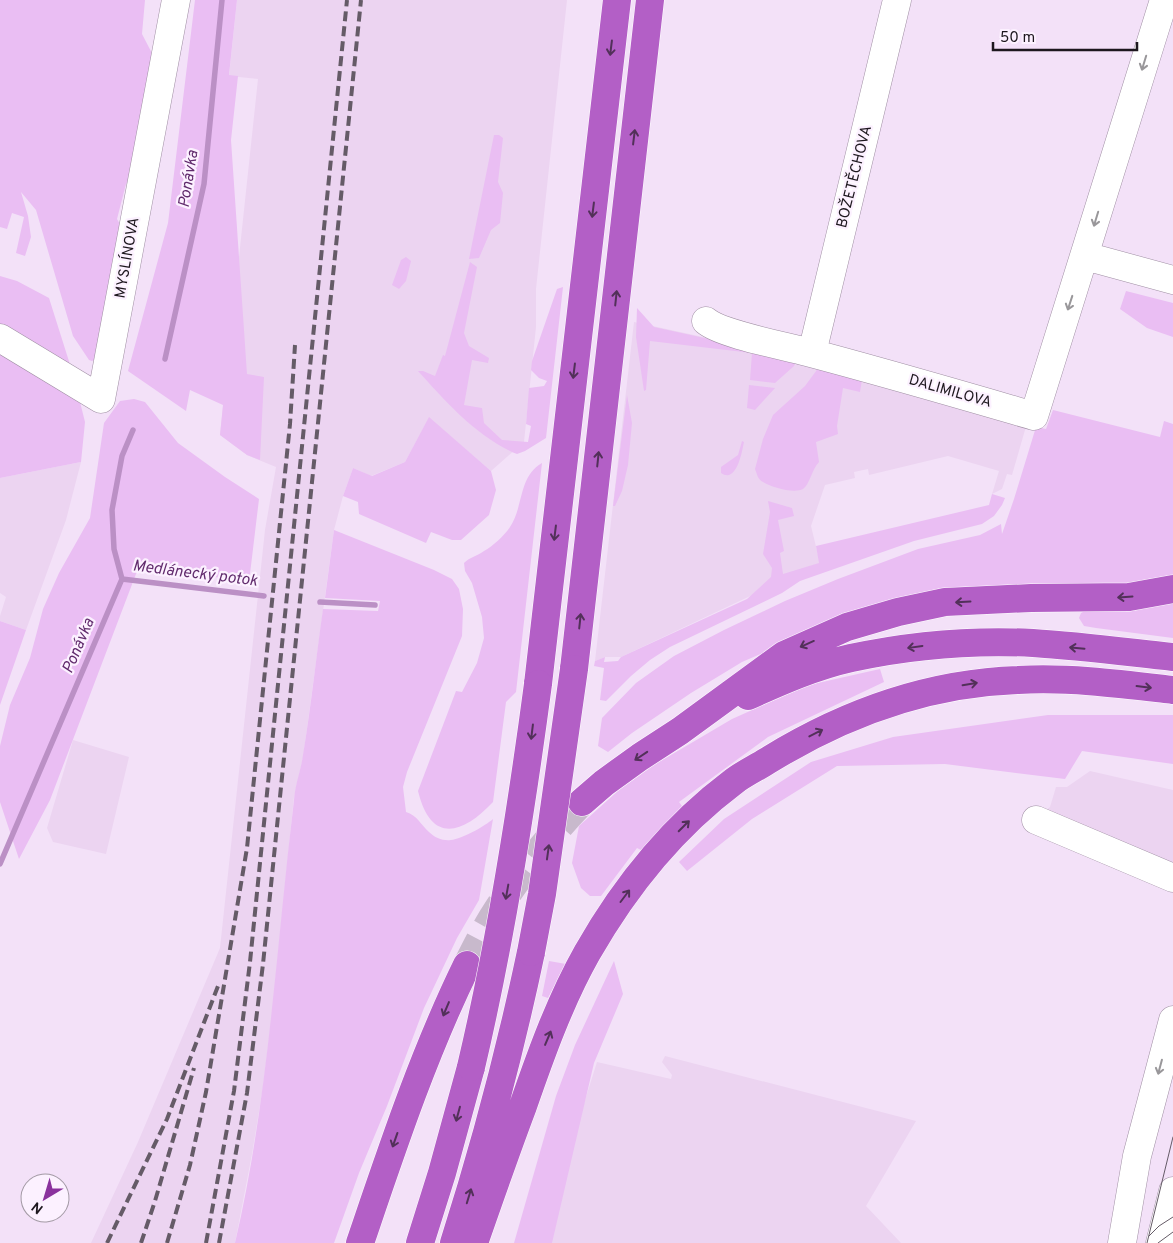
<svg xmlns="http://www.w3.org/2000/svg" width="1173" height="1243" font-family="Overpass,sans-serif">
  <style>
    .built { fill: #ecd4f1 }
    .green { fill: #eabef3 }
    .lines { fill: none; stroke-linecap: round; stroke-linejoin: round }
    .stream { stroke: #bb90c5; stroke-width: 5.5 }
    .highway-tunnel { stroke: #c8b9cc; stroke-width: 28; stroke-dasharray: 28 14; stroke-linecap: butt }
    .minor-casing { stroke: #a090a4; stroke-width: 29 }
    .highway-casing { stroke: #fff; stroke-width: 29 }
    .minor { stroke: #fff; stroke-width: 28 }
    .highway { stroke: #b35fc6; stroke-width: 28 }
    .tram { stroke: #655b67; stroke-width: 1 }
    .rail { stroke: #655b67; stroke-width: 4; stroke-dasharray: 10 5; stroke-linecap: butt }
    .highway-bridge-casing { stroke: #fff; stroke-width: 29; stroke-linecap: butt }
    .highway-bridge { stroke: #b35fc6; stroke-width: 28 }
    .oneway { stroke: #523059 }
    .oneway2 { stroke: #99979a }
    .labels { text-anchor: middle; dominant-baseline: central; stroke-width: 4.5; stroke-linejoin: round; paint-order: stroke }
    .street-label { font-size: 15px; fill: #1d171e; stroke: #fcf1ff }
    .water-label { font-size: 16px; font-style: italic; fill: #612b6d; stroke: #fcf1ff }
  </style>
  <rect width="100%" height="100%" fill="#f3e1f8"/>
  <path class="built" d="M237,0h330l-31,289v38l-12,115 -33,29 -62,-53 -24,44 -34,14 -18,-8 -10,28 -9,34 -31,228 -9,39 -22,218 -9,72 -11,67 -17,89h-144l47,-101 82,-194 45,-418 11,-63 -29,-12 -27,-20 38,-356 -29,-3z
    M634,322l188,41 205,60 -15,52 -5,-1 -5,15 -10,5 7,-23 -51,-15 -79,19 -1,-6 -14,3 1,6 -30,7 -14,41 9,37 -199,94h-16l-10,4z
    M81,462l-15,58 -40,110 -26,-9v-5l6,-19 -6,-4v-115z
    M73,740l56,17 -23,97 -53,-12 -6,-14z
    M1090,771l83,19v81l-129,-59 6,-5 6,-20h11z
    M665,1056l251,65 -50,85 35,37h-361l57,-181 74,17 1,-4 -10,-13z"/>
  <path class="green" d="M0,0h145l-3,34 14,27 -20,110 -10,13 -9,35 9,16 -27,122 -7,4 -3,-1 -16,-24 -37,-126 -15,-18 7,24 3,21 -6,19 -9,-3 8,-36 -12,-4 -5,16 -7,-2z
    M195,0h42l-8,75 9,1 -7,64 16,234 17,3 -4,83 -13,-5 -27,-20 3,-30 -33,-15 -4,21 -58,-40 40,-148z
    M494,135h5l4,3 -5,44 5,11 -3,30 -9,7 -12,28 -10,1z
    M406,257l5,4 -5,20 -7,8 -7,-4 9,-25z
    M470,262l7,5 -13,66 5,13 20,12 -1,5 -16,-3 -8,45 18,3 2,15 18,17 26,2 3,-16 -5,-2 3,-36 15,-2 3,-5 -8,-3 -8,-8 1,-9 25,-72 6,-2 -17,151 -21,13 -8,3c-39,-16 -71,-52 -99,-83h5l12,5 8,-21 2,1z
    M0,276l17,5 32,17 24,76 -73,-46z
    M1126,291l47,12v34l-26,-9 -27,-19z
    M637,308l17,19 142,31 1,2 -3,6 -19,17 -25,-3 2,-27 -102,-12 -4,49 -2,1 -8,-54z
    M0,349l79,49 6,24 -4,40 -81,16z
    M822,363l40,17 -2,12 -17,-4 -6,38 1,8 -22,8 3,20c-7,7 -9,22 -16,27 -9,5 -32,-2 -40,-7 -5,-2 -6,-8 -8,-13l8,-30 10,-24 32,-29z
    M749,385l26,3 -20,22 -8,-2z
    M627,395l5,28 -4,42 -6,26 -7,15h-2z
    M134,399l11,3 33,41 47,34 34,22 -10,83 -110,-16 -89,234 -31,59 -19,-57v-56l10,-41 20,-47 13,-49 16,-36 31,-55 14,-95 16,-22z
    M1053,410l107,27 4,-16 9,3v153l-14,4 -311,35 -106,46 -51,31 -59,40 -24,19 -10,-6 4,-28 34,-35 38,-27 50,-26 61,-29 53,-22 80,-30 62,-14 21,-11 1,10 12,-35 22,-72 10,2z
    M429,417l62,54 5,19 -7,25 -28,25h-9l-21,-8 -5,11 -67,-29 -1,-12 -15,-6 10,-28 19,8 33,-14z
    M742,441l2,1c-2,9 -7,42 -23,31v-6l17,-12z
    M542,463l-26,229 -10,10 -13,100c-31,33 -62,42 -75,-11l38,-100 6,1 15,-29 7,-25 -2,-21 -10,-34 -7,-12 -1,-8c6,-6 13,-7 20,-12 9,-5 20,-15 26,-24 14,-21 8,-50 32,-64z
    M992,494l13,4 -3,7 -8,11 -12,8 -68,17 -114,40 -18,12 -112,54 -20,13 -19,16 -25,25 -6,-1 4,-32 -10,-2 1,-5 10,-4 -1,5 14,-1 3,-4 126,-58 24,-22 1,-9 -9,-14 7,-42 -2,-11 24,7 2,8 -16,4 6,31 -4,2 3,21 36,-11 -3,-17 173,-41z
    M334,530l100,40 18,9 7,10 4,20 -1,27 -55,136 -4,15 3,25c11,3 15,13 23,20 6,6 14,9 22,8 11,-1 34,-14 42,-21l-14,81 -22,38 -33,70 -37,98 -28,67 -25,70h-99c34,-146 41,-295 59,-443 1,-15 7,-30 9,-45 8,-48 13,-97 20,-146l55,2 2,-10 -55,-3z
    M1173,600v38l-77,-10 -12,-2 -5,-8 2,-5 6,-3z
    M0,621l26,9 -26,75z
    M880,669l4,13 -116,55 -89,65 3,4 -41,44 -4,-2 -36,48h-11l-9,-8 -9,-25 7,-37 40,-36 35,-25 78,-46 77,-34z
    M1048,715h125v49l-91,-13 -17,28 -120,-15 -108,2 -85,53 -65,52 -8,-9 45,-43 87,-57 82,-25z
    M549,961l17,3 -18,34 -6,-2z
    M614,961l9,33 -29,69 -42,180h-38l42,-147 19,-51z"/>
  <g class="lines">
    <path class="stream" d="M165,359l39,-175 18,-184
      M122,579l142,17
      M320,602l55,3
      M0,864l122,-285 -8,-30 -2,-39 10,-54 11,-26"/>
    <path class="highway-tunnel" d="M467,965c8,-16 16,-32 25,-47 26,-42 56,-81 90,-116"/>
    <defs>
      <path id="minor" d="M1085,256l88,24
        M706,321c15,13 79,25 101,31 76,20 151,42 227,64l130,-416
        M0,338l101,61 75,-399
        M812,353l85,-353
        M1036,820l137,58
        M1122,1243l15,-87 36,-136
        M1160,1243l13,-52"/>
      <path id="highway" d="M574,669l76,-669
        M538,684l79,-684
        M748,696c33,-15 67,-30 103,-38 60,-13 121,-18 182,-15 47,3 93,9 140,14
        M582,802l22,-19 36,-26 40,-26 104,-76 63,-28 51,-15 47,-10 86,-4 98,-1 44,-8
        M360,1243c32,-94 63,-188 107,-278
        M420,1243l22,-70 29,-106
        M454,1243c31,-97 56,-191 77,-291
        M474,1243c16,-46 32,-92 49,-137 18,-52 37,-105 64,-153 37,-65 86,-126 146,-171 10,-8 23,-14 34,-21 76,-47 161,-78 251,-81 51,-3 104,4 155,10"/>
    </defs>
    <use href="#minor" class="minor-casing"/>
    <use href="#highway" class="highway-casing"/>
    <use href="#minor" class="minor"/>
    <use href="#highway" class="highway"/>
    <path class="tram" d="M1149,1236l10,-10 14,-9
      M1147,1243l26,-106
      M1158,1243l15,-11"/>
    <path class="rail" d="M107,1243l60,-124 51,-133
      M141,1243l14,-42 39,-133
      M167,1243l23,-78 16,-73 41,-244 43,-424 5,-79
      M206,1243l28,-152 16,-129 97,-962
      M219,1243l28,-150 16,-129 98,-964"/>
    <defs>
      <path id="highway-bridge" d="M531,952l11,-58 32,-225
        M471,1067c30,-127 50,-255 67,-383"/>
    </defs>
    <use href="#highway-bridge" class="highway-bridge-casing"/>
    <use href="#highway-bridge" class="highway-bridge"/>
  </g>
  <defs><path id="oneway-shaft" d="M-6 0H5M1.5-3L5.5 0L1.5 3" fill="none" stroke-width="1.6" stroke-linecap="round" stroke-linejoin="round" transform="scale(1.25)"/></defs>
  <g class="oneway">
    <use href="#oneway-shaft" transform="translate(611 48) rotate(97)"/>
    <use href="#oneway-shaft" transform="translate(634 137) rotate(-83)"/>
    <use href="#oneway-shaft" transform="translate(593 210) rotate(97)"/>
    <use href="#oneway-shaft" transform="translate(616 298) rotate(-84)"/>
    <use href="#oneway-shaft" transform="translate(574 371) rotate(97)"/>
    <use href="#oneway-shaft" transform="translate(598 459) rotate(-84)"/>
    <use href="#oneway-shaft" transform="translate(555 533) rotate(97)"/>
    <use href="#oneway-shaft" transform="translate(1125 597) rotate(176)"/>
    <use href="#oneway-shaft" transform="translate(963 602) rotate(177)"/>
    <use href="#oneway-shaft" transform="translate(580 621) rotate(-84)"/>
    <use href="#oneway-shaft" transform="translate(807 644) rotate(156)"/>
    <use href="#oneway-shaft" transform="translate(915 647) rotate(172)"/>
    <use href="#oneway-shaft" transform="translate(1077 648) rotate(-175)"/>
    <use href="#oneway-shaft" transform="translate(970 684) rotate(-9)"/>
    <use href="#oneway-shaft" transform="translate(1144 687) rotate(7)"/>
    <use href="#oneway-shaft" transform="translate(532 732) rotate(97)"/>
    <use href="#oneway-shaft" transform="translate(816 733) rotate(-27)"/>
    <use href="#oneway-shaft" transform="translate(641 756) rotate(146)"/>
    <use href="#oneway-shaft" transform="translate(684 826) rotate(-45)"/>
    <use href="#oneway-shaft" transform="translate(548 852) rotate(-82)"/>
    <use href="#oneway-shaft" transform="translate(507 892) rotate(100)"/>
    <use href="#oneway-shaft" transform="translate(625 896) rotate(-53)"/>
    <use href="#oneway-shaft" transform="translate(446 1009) rotate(113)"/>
    <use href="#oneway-shaft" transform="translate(548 1038) rotate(-67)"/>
    <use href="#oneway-shaft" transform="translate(458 1114) rotate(105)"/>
    <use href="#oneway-shaft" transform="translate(395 1140) rotate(109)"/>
    <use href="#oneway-shaft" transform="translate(469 1196) rotate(-73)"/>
  </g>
  <g class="oneway2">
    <use href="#oneway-shaft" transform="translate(1144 63) rotate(107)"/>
    <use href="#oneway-shaft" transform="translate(1096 219) rotate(107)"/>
    <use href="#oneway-shaft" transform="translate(1070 303) rotate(108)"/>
    <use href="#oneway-shaft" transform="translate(1160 1067) rotate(105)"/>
  </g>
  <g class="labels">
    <g class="street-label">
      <text transform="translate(855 177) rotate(-76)">BOŽETĚCHOVA</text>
      <text transform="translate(128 258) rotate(-80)">MYSLÍNOVA</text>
      <text transform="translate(950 392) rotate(16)">DALIMILOVA</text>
    </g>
    <g class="water-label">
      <text transform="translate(189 179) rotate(-81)">Ponávka</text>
      <text transform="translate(195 574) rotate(7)">Medlánecký potok</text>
      <text transform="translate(79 646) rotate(-67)">Ponávka</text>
    </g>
  </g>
  <g transform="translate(45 1198) rotate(218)"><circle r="24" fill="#fcf1ff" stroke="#a39aa5"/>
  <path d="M0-4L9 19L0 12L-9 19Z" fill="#8a319d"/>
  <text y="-8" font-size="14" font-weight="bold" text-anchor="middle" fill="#1d171e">N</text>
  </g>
  <path d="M993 42v8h144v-8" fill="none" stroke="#1d171e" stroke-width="2.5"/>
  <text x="1000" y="42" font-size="15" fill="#1d171e" stroke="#fcf1ff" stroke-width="4" paint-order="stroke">50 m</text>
</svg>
